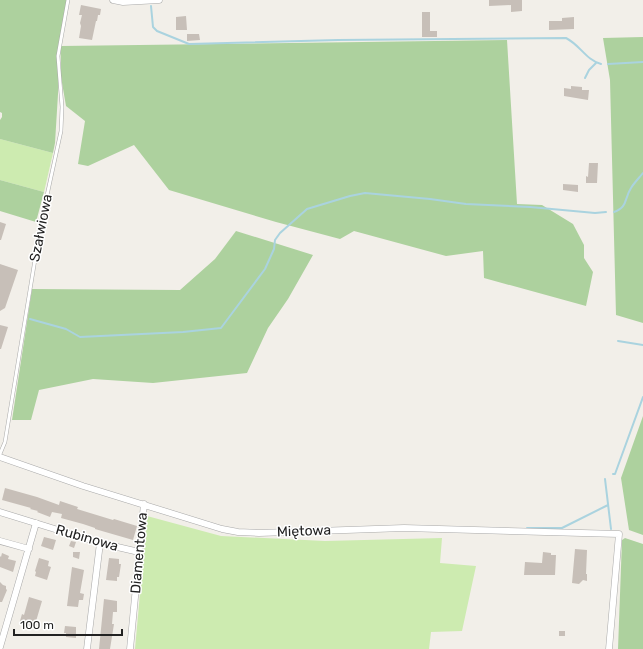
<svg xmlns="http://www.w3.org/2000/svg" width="643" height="649" font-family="Rubik,sans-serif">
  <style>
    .grass { fill: #cdebb0 }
    .forest { fill: #add19e }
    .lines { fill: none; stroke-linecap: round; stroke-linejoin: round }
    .stream { stroke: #aad3df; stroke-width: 2 }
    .building { fill: #c7bfb8 }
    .service-casing { stroke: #a9a9a9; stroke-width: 4 }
    .minor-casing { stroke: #a9a9a9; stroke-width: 7 }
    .service { stroke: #fff; stroke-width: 3 }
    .minor { stroke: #fff; stroke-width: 6 }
    .labels { text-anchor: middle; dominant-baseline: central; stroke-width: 3; stroke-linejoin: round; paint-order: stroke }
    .street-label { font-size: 14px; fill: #222; stroke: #fff }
  </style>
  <rect width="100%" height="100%" fill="#f2efe9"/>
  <path class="grass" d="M0,139l53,14 -9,39 -44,-12z
    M147,516l74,20 104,5 117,-3 -2,25 36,3 -14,65 -31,1 -2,17h-294z"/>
  <path class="forest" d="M0,0h69l-8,45 -6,98 -2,10 -53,-14v-19l2,-3v-4l-2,-1z
    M643,37v286l-27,-8 -6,-235 -7,-42z
    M507,40l10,164 25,1 31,19 11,21v13l9,14 -7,34 -102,-28 -1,-27 -37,5 -92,-25 -14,8 -64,-17 -107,-32 -35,-45 -46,21 -10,-2 7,-43 -19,-15 -5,-29v-31z
    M0,180l44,12 -8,30 -36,-11z
    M236,231l77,24 -25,44 -20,29 -21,45 -94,10 -60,-4 -54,11 -8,30h-19l20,-131 148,1 35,-31z
    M643,416v119l-14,-5 -8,-52z
    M625,538l18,6v105h-25l4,-109z"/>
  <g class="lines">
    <path class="stream" d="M151,6l2,21 4,4 32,13 149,-4 228,-2c14,7 20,22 35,26
      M608,64l35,-2
      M585,78l4,-8 7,-7
      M614,212c14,-5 10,-13 17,-24 3,-5 8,-10 12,-15
      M30,319l36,10 14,8 103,-5 38,-4 44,-59 9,-20 1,-9 5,-7 27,-24 43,-13 15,-3 65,6 36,5 64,3 65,6 11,-1
      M618,341l25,4
      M613,474h2l28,-77
      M605,479l6,50
      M527,528h35l46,-23"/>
  </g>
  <path class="building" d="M489,0h33v11l-11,1v-7l-22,1z
    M81,5l20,4 -1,6h-2l-1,6h-1l-4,19 -13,-2 2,-12 -1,-3 2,-8h-3z
    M422,12h8v19h7v6h-15z
    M186,16l1,14h-11v-13z
    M574,17v12l-25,1v-9h13v-3z
    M187,34h12l1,6 -13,1z
    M571,86l11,1v3h7l-1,10 -24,-4v-8l7,1z
    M589,163h9l-1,20h-11v-7l2,1z
    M563,184l15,1v7l-15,-2z
    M0,222l6,2 -5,16h-1z
    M0,264l18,6 -13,38 -5,3z
    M0,325l8,2 -7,22h-1z
    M5,488l32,9 22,8 1,-4 18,6 -1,2 36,11 1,-1 23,7 -4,14 -38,-11v-1l-12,-4 -22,-6 1,-4 -10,-2 -2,5 -13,-5 1,-1 -8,-2 1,-1 -29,-8z
    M44,537l12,3 -3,10 -12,-4z
    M71,541l5,1 -2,6 -5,-2z
    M575,549l12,1 -1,24h1v7l-4,-1 -4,4 -7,-1z
    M73,552h7l-1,7 -6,-2z
    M543,552l8,1v2h5l-1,20h-31l1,-13 17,1z
    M2,553l7,3 -1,3 8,2 -3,11 -13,-5v-11l1,1z
    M39,558l10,3 -1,5 3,1 -4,13 -12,-4 1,-4 -1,-1z
    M109,558l10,1v5h2l-2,13h-2v4l-11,-1z
    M72,567l12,3 -4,23 4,1 -1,6h-4l-1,7 -11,-1z
    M0,582l3,3 3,1v3l1,1 -5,12h-2z
    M29,597l13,4 -8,27 -9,-3v-2l-5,-2 2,-7 2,1z
    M104,599l13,2v11h-4l-1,12h2l-4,25h-11z
    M65,626l11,1v11l-10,-1v-4h-2z
    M559,631h6v5h-6z"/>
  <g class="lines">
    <defs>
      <path id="service" d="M0,454l5,-12 36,-219 20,-92 1,-24 -4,-51 10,-56"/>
      <path id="minor" d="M113,0l10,2 36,-2
        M0,457l83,29 139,43 16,3 21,1 145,-5 215,6 -10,115
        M0,512l100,31 39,9
        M0,541l29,8
        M0,647l36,-124
        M87,649l13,-106
        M130,649l14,-145"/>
    </defs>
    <use href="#service" class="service-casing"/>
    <use href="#minor" class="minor-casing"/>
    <use href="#service" class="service"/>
    <use href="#minor" class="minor"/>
  </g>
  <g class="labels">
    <g class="street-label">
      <text transform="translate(41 228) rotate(-79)">Szałwiowa</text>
      <text transform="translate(304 531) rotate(-2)">Miętowa</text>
      <text transform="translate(87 538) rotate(16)">Rubinowa</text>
      <text transform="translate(139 553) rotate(-85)">Diamentowa</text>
    </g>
  </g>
  <path d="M14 629v6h108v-6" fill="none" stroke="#222222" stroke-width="2"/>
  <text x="20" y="629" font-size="12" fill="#222222" stroke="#ffffff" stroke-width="3" paint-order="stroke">100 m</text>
</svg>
